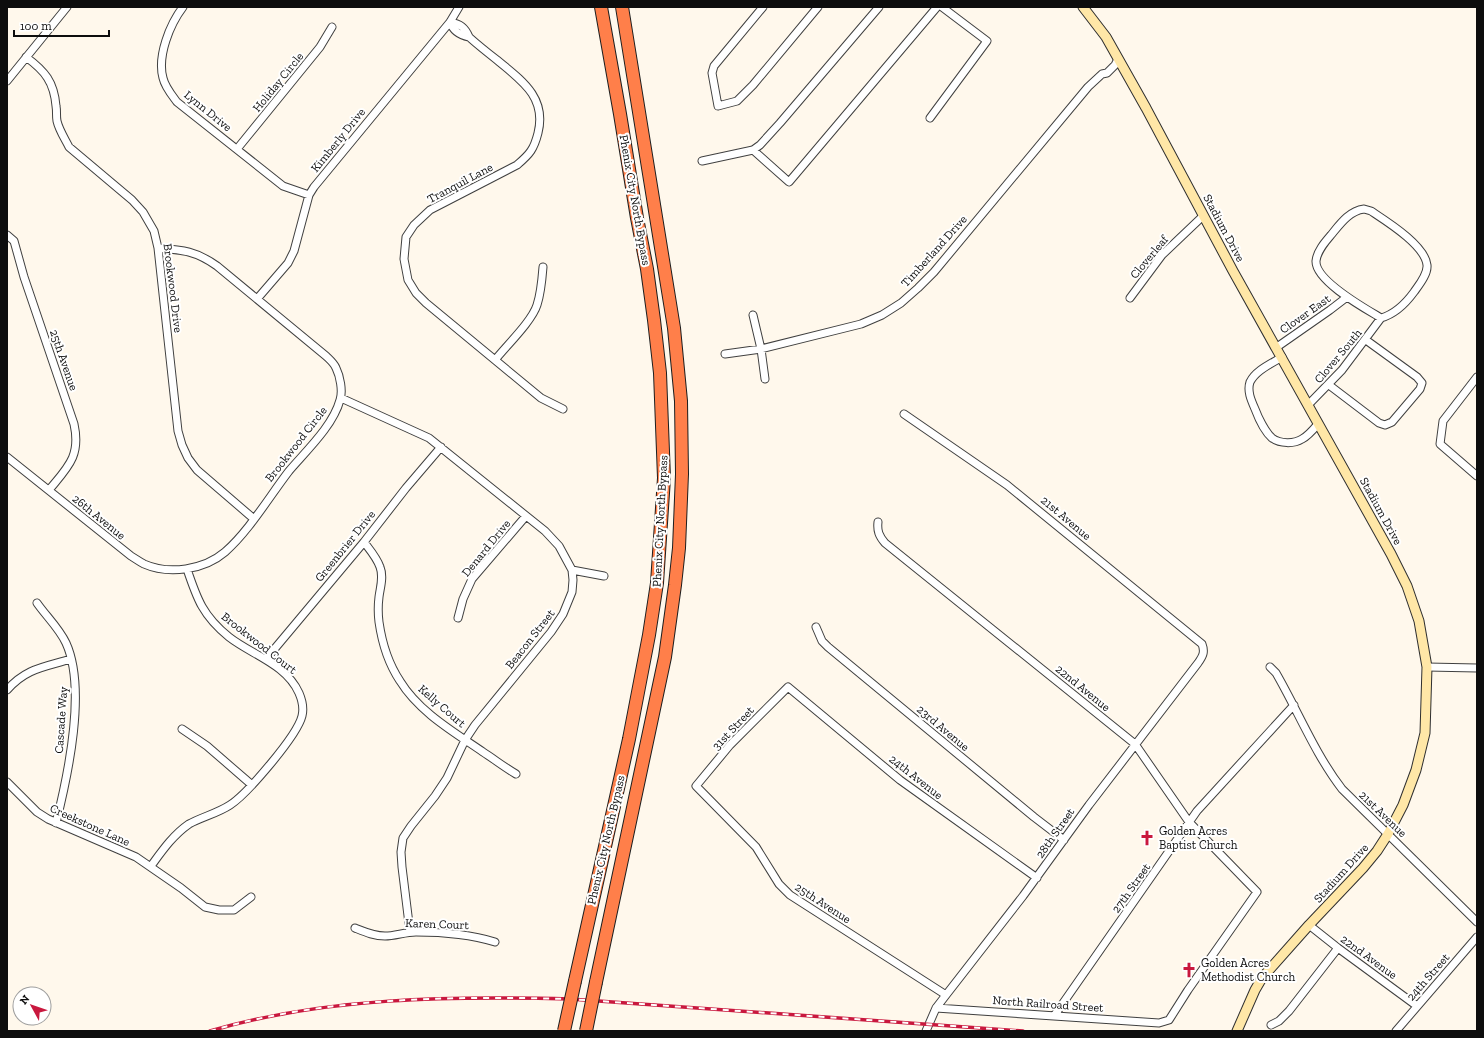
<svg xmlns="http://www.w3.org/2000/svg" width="1484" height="1038" font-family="'Zilla Slab',serif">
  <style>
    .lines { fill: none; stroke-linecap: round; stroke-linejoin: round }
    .street-casing { stroke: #404040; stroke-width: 9 }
    .secondary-casing { stroke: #2f2f2f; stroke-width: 11 }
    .highway-casing { stroke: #1e1e1e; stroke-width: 14 }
    .street { stroke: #fff; stroke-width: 7 }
    .secondary { stroke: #ffe7a7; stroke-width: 9 }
    .highway { stroke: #ff7f4a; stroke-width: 12 }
    .rail-casing { stroke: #c9183e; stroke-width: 3.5 }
    .rail { stroke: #fff; stroke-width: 2; stroke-dasharray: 6; stroke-linecap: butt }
    .highway-bridge-casing { stroke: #1e1e1e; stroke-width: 14; stroke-linecap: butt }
    .highway-bridge { stroke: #ff7f4a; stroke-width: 12 }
    .labels { text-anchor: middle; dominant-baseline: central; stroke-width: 4; stroke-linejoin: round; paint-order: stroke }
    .street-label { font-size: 12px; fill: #0d0d0d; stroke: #fff }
    .poi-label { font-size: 12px; fill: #0d0d0d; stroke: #fff; text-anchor: start }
  </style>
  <rect width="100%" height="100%" fill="#fff8ec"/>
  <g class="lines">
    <defs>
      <path id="street" d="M183,7c-13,17 -26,49 -20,71 2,9 8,16 14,24l106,84 26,9
        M763,7l-49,59 -2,7 6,33 19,-5 16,-16 65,-78
        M450,22c10,2 15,5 19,15 9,8 19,16 28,23 24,20 50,37 41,73 -4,16 -8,21 -21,32l-87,45 -16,15 -8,12 -2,22 4,21 8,13 10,10 115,95 22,11
        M450,22c3,9 9,13 19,15
        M26,57c19,14 28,25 30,49 1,5 0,10 1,15 2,9 8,18 12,26l63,53 11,12 11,19 4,17 20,183 4,14 6,13 9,12 57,49
        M7,81l60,-74
        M930,118l57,-77 -45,-34
        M237,149l83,-102 12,-20
        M753,150l36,32 148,-175
        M702,161l51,-11 7,-5 20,-22 99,-116
        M1364,209l7,2c15,10 54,34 56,54 1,9 -8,20 -13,27 -8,11 -19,22 -33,26 -15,-9 -66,-37 -65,-57 1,-10 9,-19 15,-26 9,-11 18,-24 33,-26z
        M7,235l7,6 10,36 50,147c7,32 -6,43 -25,66
        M1130,298l32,-43 41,-39
        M257,299l31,-36 6,-12 15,-56 5,-8 136,-165 9,-15
        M753,315l8,34 4,30
        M1277,347l53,-37 17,-13
        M725,354l36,-5 100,-25 21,-9 19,-12 17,-15 16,-16 154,-185 14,-13 5,-1 8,-8 3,-6
        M1282,357c-11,7 -26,13 -32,25 -3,9 1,18 5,27 3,8 10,23 17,29 8,6 22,6 30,1 6,-3 11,-9 16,-15
        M495,360c12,-15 37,-39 42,-55 4,-12 5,-25 6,-38
        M1477,377l-34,44 -3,23 37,32
        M1329,385l50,38 6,2 7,-3 28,-33 2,-6 -5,-6 -51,-37
        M341,398l88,40 116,93 14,15 13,24 1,10 -1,12 -9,22 -12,18 -76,93 -10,15 -18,38 -12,18 -24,30 -8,12 -2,14 1,15 8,65
        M1308,405l34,-35 39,-52
        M904,414l103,71 195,159c3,8 1,12 -4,19l-109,142 -66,91 -77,99 -10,13 -10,23
        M7,457l124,99c5,3 9,6 13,8 25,11 60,6 81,-12 24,-21 44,-55 64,-81 17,-20 44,-45 51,-71 3,-9 0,-24 -4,-32 -2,-5 -7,-9 -10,-12l-109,-90c-21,-15 -34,-16 -59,-18
        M878,522c-1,9 1,14 7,21l250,201 54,78 68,70 -69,98 -19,30 -10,3 -223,-15
        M364,542c6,8 13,16 16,25 4,10 0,21 -1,30 -1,8 -1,17 0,25 3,21 9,41 21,59 19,31 54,51 83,71 11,7 21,15 33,22
        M572,570l32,6
        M37,603c9,13 22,25 29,40 21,46 2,132 -10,180
        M458,618l5,-19 9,-20 54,-63
        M816,627l6,14 6,6 206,170 30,23
        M266,659l98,-117 42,-54 35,-41
        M1270,667l6,6c22,38 39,81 66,116l135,133
        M1427,667l50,1
        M7,690c19,-22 38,-23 64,-31
        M182,729l25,17 45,39
        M7,782l30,30 11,7 88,38 45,31 24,19 14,3h15l17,-13
        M151,866c11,-15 22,-31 38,-42 13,-7 29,-11 41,-19 17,-11 67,-69 72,-89 2,-8 0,-16 -3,-23 -13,-29 -47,-38 -70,-56 -26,-21 -32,-38 -42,-68
        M1309,925l29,23 79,58
        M355,928c10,4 19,8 30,8 10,0 20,-4 31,-4 26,0 53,2 79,10
        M946,995l-156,-100 -11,-11 -23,-37 -60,-61 34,-41 58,-58 112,93 137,98
        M1054,1016l143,-205 97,-106
        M1271,1025l8,-4 10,-10 49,-63
        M1396,1031l81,-94"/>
      <path id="secondary" d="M1083,7l23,30 40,71 87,163 158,283 16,32 12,35 8,46 -2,66 -9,37 -13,35 -15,29 -11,17 -14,17 -54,57 -47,53 -7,12 -18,41"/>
      <path id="highway" d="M575,981l54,-242 20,-104 8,-52 7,-105 -4,-105 -6,-53 -7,-51 -10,-51 -17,-104 -19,-107
        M596,982l69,-325 10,-72 4,-37 3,-74 -1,-73 -7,-73 -52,-321"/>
    </defs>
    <use href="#street" class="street-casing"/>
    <use href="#secondary" class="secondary-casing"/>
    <use href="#highway" class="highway-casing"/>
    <use href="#street" class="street"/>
    <use href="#secondary" class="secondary"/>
    <use href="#highway" class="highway"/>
    <defs>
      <path id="rail" d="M210,1031c116,-34 240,-35 360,-32l453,32"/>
    </defs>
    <use href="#rail" class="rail-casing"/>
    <use href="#rail" class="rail"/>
    <defs>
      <path id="highway-bridge" d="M564,1031l11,-50
        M586,1031l10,-49"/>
    </defs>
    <use href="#highway-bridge" class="highway-bridge-casing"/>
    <use href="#highway-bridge" class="highway-bridge"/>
  </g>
  <defs>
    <symbol id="church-bare" viewBox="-9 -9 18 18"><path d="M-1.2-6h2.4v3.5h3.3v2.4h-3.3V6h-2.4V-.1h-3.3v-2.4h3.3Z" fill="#c9183e" stroke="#fff" stroke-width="2.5" paint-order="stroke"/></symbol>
  </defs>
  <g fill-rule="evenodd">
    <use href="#church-bare" x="1136" y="827" width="22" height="22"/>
    <use href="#church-bare" x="1178" y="959" width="22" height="22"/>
  </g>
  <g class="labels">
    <g class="street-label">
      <text transform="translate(278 82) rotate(-51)">Holiday Circle</text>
      <text transform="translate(208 111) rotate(39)">Lynn Drive</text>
      <text transform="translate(338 140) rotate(-51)">Kimberly Drive</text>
      <text transform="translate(460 183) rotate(-28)">Tranquil Lane</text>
      <text transform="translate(635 200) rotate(80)">Phenix City North Bypass</text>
      <text transform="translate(1224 228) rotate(62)">Stadium Drive</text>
      <text transform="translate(934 251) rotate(-48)">Timberland Drive</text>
      <text transform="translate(1149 257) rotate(-50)">Cloverleaf</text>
      <text transform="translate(173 288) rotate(83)">Brookwood Drive</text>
      <text transform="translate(1305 314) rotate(-35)">Clover East</text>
      <text transform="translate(1338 356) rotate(-50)">Clover South</text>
      <text transform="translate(64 360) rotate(71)">25th Avenue</text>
      <text transform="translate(296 444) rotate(-52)">Brookwood Circle</text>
      <text transform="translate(1381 511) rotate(61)">Stadium Drive</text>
      <text transform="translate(99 517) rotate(39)">26th Avenue</text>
      <text transform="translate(1066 518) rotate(40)">21st Avenue</text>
      <text transform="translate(660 521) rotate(-87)">Phenix City North Bypass</text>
      <text transform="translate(345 546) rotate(-51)">Greenbrier Drive</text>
      <text transform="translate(486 548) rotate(-51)">Denard Drive</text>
      <text transform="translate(530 639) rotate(-52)">Beacon Street</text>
      <text transform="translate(259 643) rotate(38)">Brookwood Court</text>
      <text transform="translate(1083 688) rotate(39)">22nd Avenue</text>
      <text transform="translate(442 706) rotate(41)">Kelly Court</text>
      <text transform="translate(61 720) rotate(-86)">Cascade Way</text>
      <text transform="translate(733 728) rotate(-47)">31st Street</text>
      <text transform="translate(943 728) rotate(40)">23rd Avenue</text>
      <text transform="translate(916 777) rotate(38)">24th Avenue</text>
      <text transform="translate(1383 814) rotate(44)">21st Avenue</text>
      <text transform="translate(90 825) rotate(24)">Creekstone Lane</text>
      <text transform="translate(1055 833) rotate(-55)">28th Street</text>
      <text transform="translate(606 840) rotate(-77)">Phenix City North Bypass</text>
      <text transform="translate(1341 873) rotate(-48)">Stadium Drive</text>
      <text transform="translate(1131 888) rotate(-55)">27th Street</text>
      <text transform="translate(823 903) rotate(33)">25th Avenue</text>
      <text transform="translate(437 924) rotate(2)">Karen Court</text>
      <text transform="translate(1369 957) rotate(36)">22nd Avenue</text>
      <text transform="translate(1428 977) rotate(-49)">24th Street</text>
      <text transform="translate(1048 1004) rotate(4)">North Railroad Street</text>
    </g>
    <g class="poi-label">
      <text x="1159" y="831">Golden Acres<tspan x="1159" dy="14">Baptist Church</tspan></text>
      <text x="1201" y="963">Golden Acres<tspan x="1201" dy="14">Methodist Church</tspan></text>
    </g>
  </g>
  <rect width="1484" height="1038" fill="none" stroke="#0d0d0d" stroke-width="16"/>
  <g transform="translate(32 1006) rotate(310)"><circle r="19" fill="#ffffff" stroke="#9e9e9e"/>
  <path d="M0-3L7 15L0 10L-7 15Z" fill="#c9183e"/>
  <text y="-6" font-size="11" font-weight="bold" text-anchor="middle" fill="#0d0d0d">N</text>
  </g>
  <path d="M14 30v6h95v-6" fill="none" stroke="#0d0d0d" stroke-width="2"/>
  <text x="20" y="30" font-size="12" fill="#0d0d0d" stroke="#ffffff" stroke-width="3" paint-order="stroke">100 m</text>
</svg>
